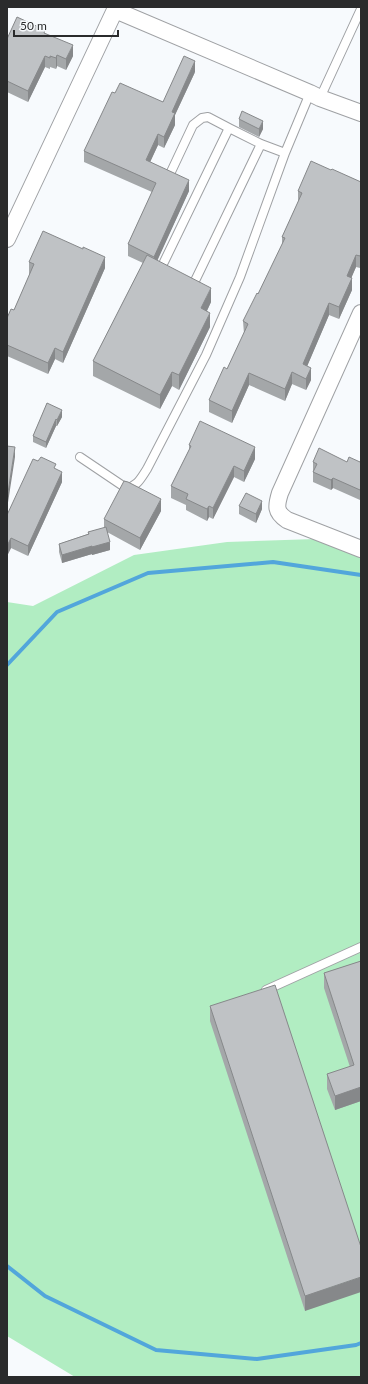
<svg xmlns="http://www.w3.org/2000/svg" width="368" height="1384" font-family="Lato,sans-serif">
  <style>
    .green { fill: #b1edc2 }
    .lines { fill: none; stroke-linecap: round; stroke-linejoin: round }
    .stream { stroke: #52a6db; stroke-width: 4 }
    .service-casing { stroke: #9fa1a4; stroke-width: 10 }
    .minor-casing { stroke: #9fa1a4; stroke-width: 18 }
    .service { stroke: #fff; stroke-width: 8 }
    .minor { stroke: #fff; stroke-width: 16 }
    .wall { fill: #a4a7a9 }
    .shaded-wall { fill: #86888a }
    .building { fill: #bfc2c5; stroke: #86888a }
  </style>
  <rect width="100%" height="100%" fill="#f7fafd"/>
  <path class="green" d="M316,539l45,13v825h-286l-68,-41v-734l26,4 101,-51 93,-13z"/>
  <g class="lines">
    <path class="stream" d="M7,665l50,-53 91,-39 125,-11 88,13
      M7,1266l38,30 111,54 101,9 99,-14 5,-2"/>
    <defs>
      <path id="service" d="M320,98l41,-89
        M170,174l23,-49 9,-7 6,-1 21,11
        M164,262l65,-134 32,16 24,9
        M193,285l68,-141
        M80,457l46,31c11,-1 15,-10 21,-19l59,-114 34,-78 45,-124 25,-60
        M266,990l95,-43"/>
      <path id="minor" d="M7,239l108,-229 195,83 10,5 41,15
        M361,313l-81,180c-4,13 -5,19 7,27l74,29"/>
    </defs>
    <use href="#service" class="service-casing"/>
    <use href="#minor" class="minor-casing"/>
    <use href="#service" class="service"/>
    <use href="#minor" class="minor"/>
  </g>
  <path class="wall" d="M45,33l28,23 -7,14 -9,-4 -1,3 -6,-2v2l-5,-2 -17,35 -21,-10v-53z
    M195,72l-20,43v10l-11,23 -6,-3 -8,17 39,29 -32,69 54,42 -4,9 3,16 -31,63 -7,-4 -12,23 -67,-33v-15l50,-98 -15,-7v-12l24,-52 -68,-30v-11l31,-58 48,9z
    M239,119l24,10 -4,8 -20,-10z
    M331,170l30,12 -1,86 -4,-1 -5,11 1,12 -13,29 -10,-4 -22,51 4,14 -5,10 -14,-6 -7,17 -36,-16 -17,38 -23,-11v-12l18,-31 17,-35 -1,-13 15,-27 24,-49v-8l16,-35v-11z
    M29,262l76,6 -42,95 -8,-4 -7,15 -41,-18v-38l7,-8 16,-36h-1z
    M47,403l15,14 -5,9h-1l-10,22 -13,-6v-6z
    M189,445l66,14 -11,23 -10,-5 -21,42 -4,-2 -2,4 -21,-11v-5l-15,-7v-12l18,-36z
    M361,459v39l-1,2 -27,-12 -2,2 -18,-8v-20h47z
    M56,469l6,13 -34,74 -17,-8 -4,8v-41z
    M239,506l23,3 -6,14 -17,-9z
    M161,511l-21,39 -33,-18 3,18 -18,5v-1l-30,9 -3,-11v-8l29,-10v-2l16,-4v-9z
    M361,961v140l-26,9 -8,-21v-15l23,-7 -26,-79v-15z
    M210,1006l151,241 -56,64 -95,-290z"/>
  <path class="shaded-wall" d="M73,45v11l-7,14v-11z
    M57,55v11l-1,3v-11z
    M45,56v11l-17,35v-11z
    M195,61v11l-20,43v10l-11,23v-11l8,-25z
    M263,121v8l-4,8v-8z
    M158,134v11l-12,26v-11z
    M8,139v11l-1,2v-11z
    M189,180v11l-35,77v-11z
    M361,253v12l-1,3v-12z
    M356,255v12l-9,21v-12z
    M105,257v11l-42,95v-11z
    M352,278v12l-13,29v-12z
    M211,288v14l-10,21v-15z
    M329,303v12l-26,61v-12z
    M210,313v14l-31,63v-15z
    M55,348v11l-7,15v-11z
    M311,368v12l-5,10v-11z
    M172,372v14l-12,23v-14z
    M292,372v12l-7,17v-12z
    M249,373v12l-17,38v-12z
    M62,410v7l-5,9v-6z
    M56,419v7l-10,22v-6z
    M15,447v10l-8,52v-10z
    M255,447v12l-11,23v-11z
    M234,466v11l-21,42v-11z
    M62,472v10l-34,74v-10z
    M333,478v10l-2,2v-10z
    M361,488v10l-1,2v-10z
    M161,499v12l-21,39v-12z
    M262,501v8l-6,14v-9z
    M209,506v11l-2,4v-12z
    M11,538v10l-4,8v-10z
    M110,542v8l-18,5v-8z
    M92,546v8l-30,9v-8z
    M8,562v10l-1,2v-11z
    M361,1087v14l-26,9v-14z
    M361,1277v15l-56,19v-15z"/>
  <path class="building" d="M17,17l28,13 -1,3 29,12 -7,14 -9,-4 -1,3 -6,-2v2l-5,-2 -17,35 -21,-10v-42z
    M184,56l11,5 -23,51 3,1 -11,24 -6,-3 -12,26 43,20 -35,77 -26,-13 28,-61 -72,-32 28,-59 3,1 5,-10 43,19z
    M242,111l21,10 -4,8 -20,-10z
    M311,161l20,9 1,-1 29,13v71l-1,3 -4,-1 -9,21 5,2 -13,29 -10,-4 -26,61 8,4 -5,11 -14,-7 -7,17 -36,-16 -17,38 -23,-11 15,-33 3,2 21,-45 -5,-3 14,-28 1,1 27,-56 -3,-1 20,-44 -4,-2z
    M43,231l40,18v-2l22,10 -42,95 -8,-4 -7,15 -41,-18v-27l4,-9 3,1 20,-46 -5,-2z
    M147,255l64,33 -10,20 9,5 -31,62 -7,-3 -12,23 -67,-34z
    M47,403l15,7 -5,10 -1,-1 -10,23 -13,-6z
    M200,421l55,26 -11,24 -10,-5 -21,42 -4,-2 -2,3 -21,-10 2,-5 -17,-8 20,-40 -2,-1z
    M7,446l8,1 -8,52z
    M319,448l28,14 2,-5 11,5 1,-3v29l-1,2 -27,-12 -2,2 -18,-8 4,-8 -4,-2z
    M41,457l15,7 -2,4 8,4 -34,74 -17,-8 -4,8v-31l26,-56 5,2z
    M124,481l4,1 33,17 -21,39 -36,-19z
    M246,493l16,8 -6,13 -17,-8z
    M106,527l4,15 -18,5v-1l-30,9 -3,-11 30,-10 -1,-2z
    M361,961v126l-26,9 -8,-22 27,-9 -30,-92z
    M275,985l86,262v30l-56,19 -95,-290z"/>
  <rect width="368" height="1384" fill="none" stroke="#2a2b2c" stroke-width="16"/>
  <path d="M14 30v6h104v-6" fill="none" stroke="#2a2b2c" stroke-width="2"/>
  <text x="20" y="30" font-size="12" fill="#2a2b2c" stroke="#f7fafd" stroke-width="3" paint-order="stroke">50 m</text>
</svg>
